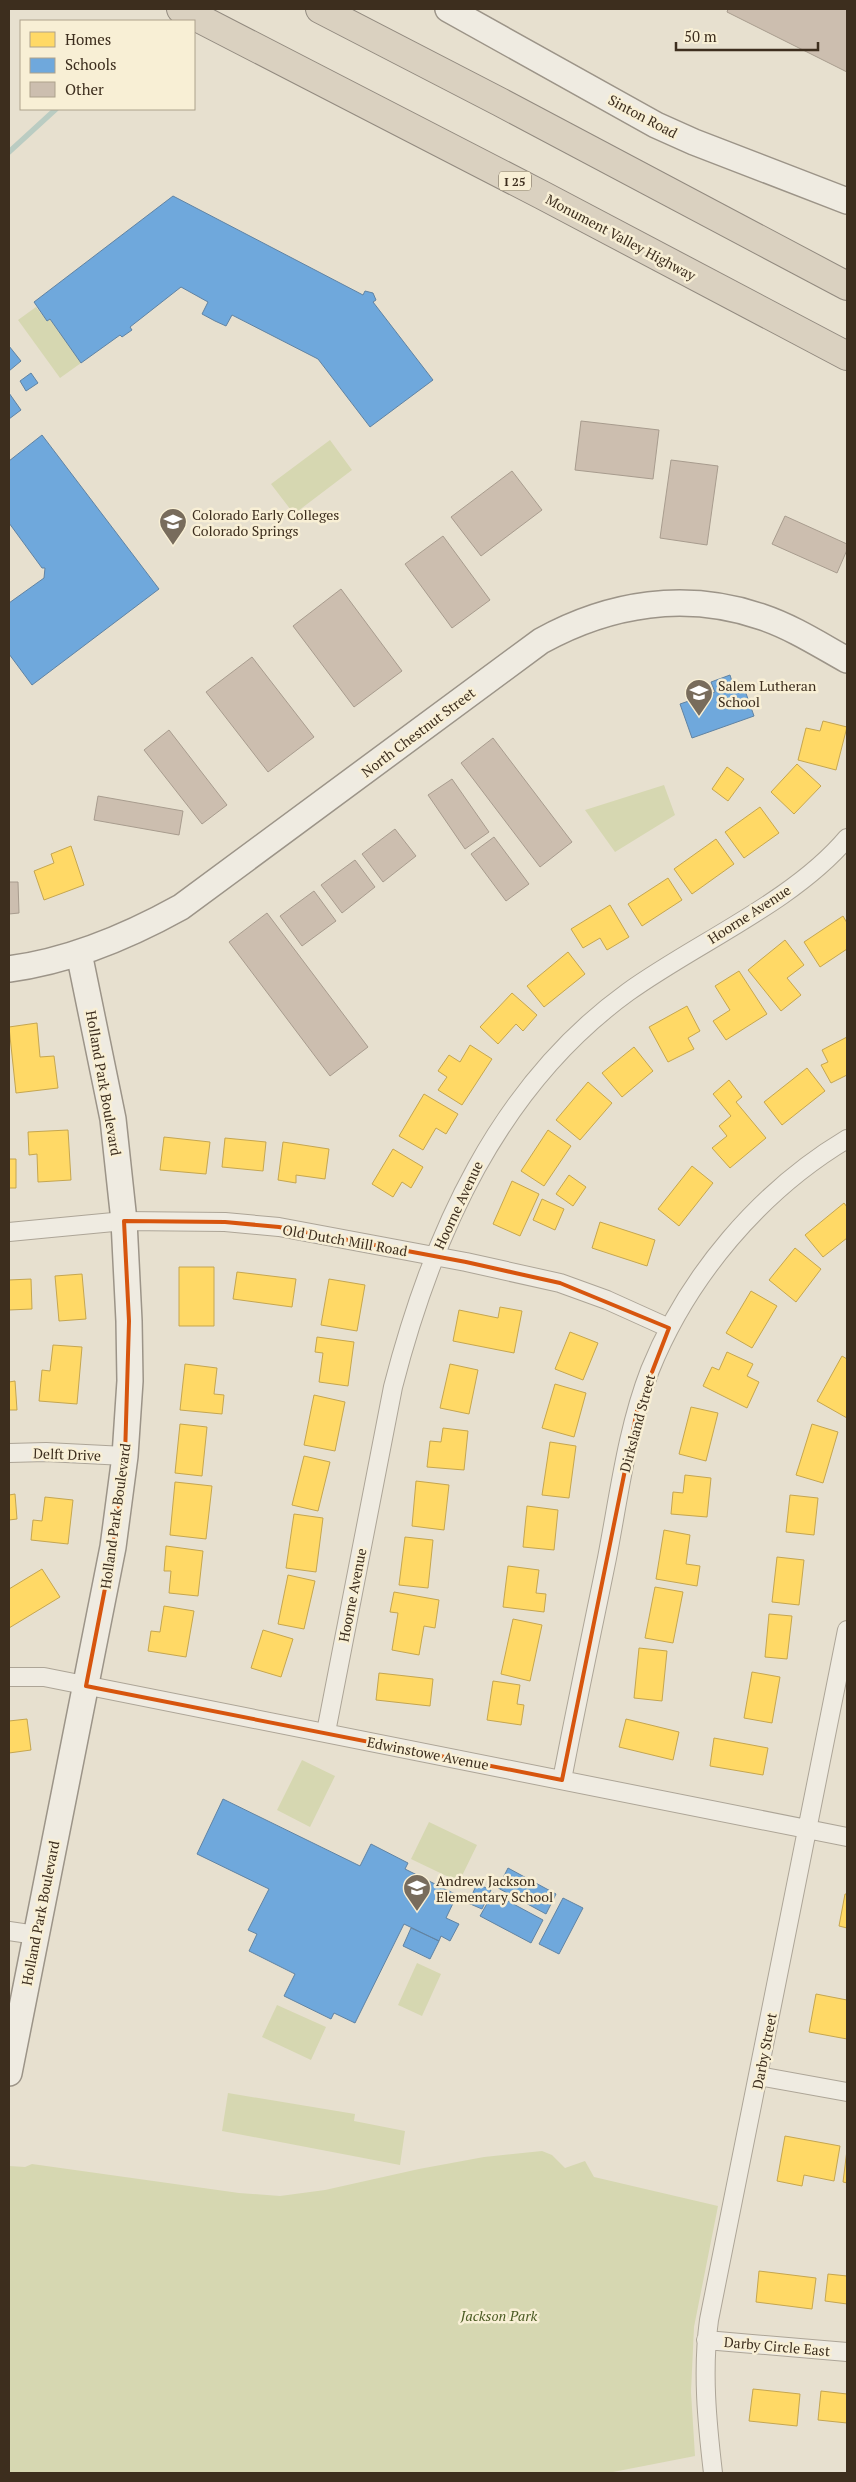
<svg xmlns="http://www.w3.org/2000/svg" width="856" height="2482" font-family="'PT Serif',serif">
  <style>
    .green { fill: #d6d7b1 }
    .homes { fill: #ffd966; stroke: #c5a650 }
    .schools { fill: #6fa8dc; stroke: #6083a3 }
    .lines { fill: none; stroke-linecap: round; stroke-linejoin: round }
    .stream { stroke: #baccc2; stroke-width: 5.5 }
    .building { fill: #ccbeaf; stroke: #a89c8e }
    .street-casing { stroke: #ada597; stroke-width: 20 }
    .secondary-casing { stroke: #9c9488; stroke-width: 28 }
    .highway-casing { stroke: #928a7f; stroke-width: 30 }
    .street { stroke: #efebe1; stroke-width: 18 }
    .secondary { stroke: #efebe1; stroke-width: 25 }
    .highway { stroke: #dad1c0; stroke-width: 28 }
    .marked { fill: none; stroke: #d7550e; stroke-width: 4; stroke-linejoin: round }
    .labels { text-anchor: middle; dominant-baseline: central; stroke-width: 5; stroke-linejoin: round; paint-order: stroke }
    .shield { fill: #f8efd5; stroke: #756855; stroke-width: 1 }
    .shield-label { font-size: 12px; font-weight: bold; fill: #3d2e1e }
    .street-label { font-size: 14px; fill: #3d2e1e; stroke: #f8efd5 }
    .poi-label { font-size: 14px; fill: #3d2e1e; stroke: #f8efd5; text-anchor: start }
    .park-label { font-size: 14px; font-style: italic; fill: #4b5b23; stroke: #f8efd5 }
  </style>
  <rect width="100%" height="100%" fill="#e7e0cf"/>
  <path class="green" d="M36,307l11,14 3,-2 31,44 -21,15 -42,-58z
    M330,440l22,30 -58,44 -23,-30z
    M664,785l11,30 -60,37 -30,-42z
    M302,1760l33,16 -25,51 -33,-17z
    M429,1822l48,23 -18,37 -48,-23z
    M417,1963l24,11 -19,42 -24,-11z
    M277,2005l49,22 -15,33 -49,-23z
    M228,2093l127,21 -1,7 51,10 -5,34 -178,-34z
    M542,2151l10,4 13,13 20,-7 9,16 124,29 -24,121 -3,65 4,64 -87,17h-599v-307l16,1 7,-3 207,29 41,3 45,-6 94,-21 65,-12z"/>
  <path class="homes" d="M823,721l24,6 -11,43 -38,-10 8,-32 14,3z
    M797,764l24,22 -27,28 -23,-22z
    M727,767l17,12 -16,22 -16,-12z
    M760,807l19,26 -35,25 -19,-26z
    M716,839l18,25 -42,30 -18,-25z
    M71,846l13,39 -40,15 -10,-29 20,-8 -3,-9z
    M668,878l14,22 -40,26 -14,-22z
    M610,905l19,32 -22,13 -7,-12 -17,10 -12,-19z
    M843,916l4,7v26l-27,18 -16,-25z
    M785,940l19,25 -17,13 14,17 -20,16 -33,-41z
    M568,952l17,22 -41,33 -17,-21z
    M739,971l28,43 -41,26 -13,-19 17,-11 -15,-24z
    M512,993l25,22 -14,16 -7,-7 -18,20 -18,-17z
    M687,1006l13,25 -12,7 6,11 -26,13 -19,-35z
    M37,1023l3,34 14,-1 4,32 -42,5 -7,-66z
    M847,1037v38l-16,8 -10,-18 7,-3 -6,-12z
    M470,1045l22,14 -30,46 -24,-15 9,-13 -9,-6 11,-16 11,7z
    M634,1047l19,24 -31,26 -20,-24z
    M807,1068l18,23 -43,34 -18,-23z
    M729,1080l13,17 -6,5 30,36 -36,30 -18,-20 15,-12 -8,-10 12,-10 -18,-22z
    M588,1082l24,21 -32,37 -24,-20z
    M424,1094l34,20 -12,20 -10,-6 -13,22 -24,-14z
    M68,1130l3,50 -33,2 -1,-28 -8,1 -1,-23z
    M548,1130l23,16 -27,40 -23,-15z
    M164,1137l46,5 -4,32 -46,-4z
    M225,1138l41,4 -3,29 -41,-4z
    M283,1142l46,7 -4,30 -29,-4v8l-18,-3z
    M393,1149l30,18 -12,21 -9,-6 -9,15 -21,-13z
    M9,1159h7v29h-7z
    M692,1166l21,17 -34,43 -21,-17z
    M569,1175l17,12 -13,19 -17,-12z
    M512,1181l27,13 -19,42 -27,-12z
    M542,1199l22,10 -9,21 -22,-10z
    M844,1203l3,4v31l-24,19 -18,-22z
    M600,1222l55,18 -8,26 -55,-18z
    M795,1248l26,21 -25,33 -27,-22z
    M179,1267h35v59h-35z
    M237,1272l59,7 -4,28 -59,-8z
    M82,1274l4,45 -27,2 -4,-45z
    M31,1279l1,30 -23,1v-30z
    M329,1279l36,6 -8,46 -36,-6z
    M751,1291l26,15 -25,42 -26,-15z
    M500,1307l22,4 -8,42 -61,-12 6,-31 39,8z
    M570,1332l28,11 -15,37 -28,-11z
    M317,1337l37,5 -6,44 -29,-4 4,-29 -8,-1z
    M53,1345l29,2 -5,57 -38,-3 3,-31 8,1z
    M727,1352l26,12 -6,12 12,6 -12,26 -44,-22 9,-19 7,3z
    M842,1356l5,3v59l-30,-17z
    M185,1364l32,4 -3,26 10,1 -2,19 -42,-4z
    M450,1364l28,6 -9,44 -29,-6z
    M15,1381l2,29h-8v-28z
    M555,1384l31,9 -12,44 -32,-9z
    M314,1395l31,7 -10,49 -31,-6z
    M691,1407l27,6 -12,48 -27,-7z
    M180,1424l27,3 -5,49 -27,-3z
    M812,1424l26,8 -15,51 -27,-8z
    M443,1428l25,3 -4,39 -37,-3 3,-26 11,1z
    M550,1442l26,4 -7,52 -27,-3z
    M304,1456l26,6 -12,49 -26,-6z
    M685,1475l26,3 -4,39 -36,-3 2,-22 10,1z
    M416,1481l33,4 -5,45 -32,-4z
    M175,1482l37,4 -6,53 -36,-4z
    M15,1494l2,25 -8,1v-25z
    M790,1495l28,3 -4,37 -28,-3z
    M45,1497l28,3 -5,44 -37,-4 2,-20 9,1z
    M527,1506l31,4 -4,40 -31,-3z
    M294,1514l29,4 -7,54 -30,-4z
    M664,1530l26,5 -4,29 14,2 -3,20 -41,-7z
    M405,1537l28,3 -5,48 -29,-3z
    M166,1546l37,5 -5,45 -29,-3 2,-22h-7z
    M777,1557l27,3 -5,45 -27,-3z
    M508,1566l31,4 -3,23 10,1 -2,18 -41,-5z
    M42,1569l18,28 -51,31v-39z
    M288,1575l27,6 -11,48 -26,-5z
    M655,1587l28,5 -10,51 -28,-5z
    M394,1592l45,8 -4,28 -11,-2 -5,29 -27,-5 6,-37 -8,-1z
    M164,1606l30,5 -8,46 -38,-6 3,-20 9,1z
    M769,1614l23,2 -5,43 -22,-2z
    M513,1619l29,6 -12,56 -29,-7z
    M263,1630l30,9 -12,38 -30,-9z
    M639,1648l28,3 -5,50 -28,-3z
    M752,1672l28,5 -8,46 -28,-5z
    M379,1673l54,6 -3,27 -54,-6z
    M493,1681l27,4 -3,19 7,1 -3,20 -34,-5z
    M27,1719l4,31 -22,3v-32z
    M626,1719l53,13 -6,28 -54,-13z
    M714,1738l54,10 -5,27 -53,-9z
    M845,1894h2v34l-8,-2z
    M816,1994l31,6v39l-38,-7z
    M785,2136l55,10 -6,35 -30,-6 -2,11 -25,-5z
    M847,2150v33l-4,-1z
    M759,2271l57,7 -4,31 -56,-7z
    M828,2274l19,2v28l-22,-3z
    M753,2389l47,5 -3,32 -48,-5z
    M821,2391l26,3v29l-29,-3z"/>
  <path class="schools" d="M173,196l190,99 2,-4 8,2 3,7 -3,2 60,78 -63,47 -52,-68 -86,-44 -6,11 -11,-5 -13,-7 6,-12 -27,-15 -51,40 2,3 -10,7 -2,-2 -39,28 -31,-44 -3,2 -13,-19z
    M9,346l12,15 -12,10z
    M31,373l7,10 -12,8 -6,-10z
    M9,393l12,17 -12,9z
    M42,435l117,154 -127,96 -23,-31v-51l35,-25 1,-10h-3l-33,-45v-62z
    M730,675l3,10 9,-3 12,34 -62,22 -12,-34 35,-12 -4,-10z
    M223,1799l137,67 11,-22 37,19 -3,6 52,26 -11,23 13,6 -9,17 -9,-5 -2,5 -35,-17 -49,99 -21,-10 -3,6 -47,-23 11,-22 -46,-23 8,-17 -9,-4 21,-41 -72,-35z
    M508,1868l48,26 -10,20 -48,-26z
    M477,1884l14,6 -9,19 -14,-6z
    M493,1893l50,27 -12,23 -51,-27z
    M563,1898l20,10 -24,46 -20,-10z
    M411,1928l28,13 -9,18 -27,-13z"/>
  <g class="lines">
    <path class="stream" d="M9,152l47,-43"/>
  </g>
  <path class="building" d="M728,9h119v63l-120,-60z
    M581,421l78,9 -6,49 -78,-9z
    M671,460l47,6 -11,79 -47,-7z
    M512,471l30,39 -61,46 -30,-39z
    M785,516l62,28v6l-10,23 -65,-29z
    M443,536l47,64 -38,28 -47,-64z
    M341,589l61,82 -48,36 -61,-81z
    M252,657l62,80 -46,35 -62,-80z
    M169,730l58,75 -25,19 -58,-74z
    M493,738l79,104 -32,25 -79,-104z
    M452,779l37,53 -24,17 -37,-54z
    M98,796l85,15 -4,24 -85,-15z
    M395,829l21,27 -33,26 -21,-28z
    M494,837l35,47 -23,17 -35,-47z
    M355,860l20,27 -33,26 -21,-28z
    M9,882h9l1,31 -10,1z
    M314,891l22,30 -34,25 -22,-30z
    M267,913l101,134 -38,29 -101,-134z"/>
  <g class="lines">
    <defs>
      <path id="street" d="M9,1232l115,-11 101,1 54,5 187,35 94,21 47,17 62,28
        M9,1453l37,-1 79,4
        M9,1677h35l803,160
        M326,1732l67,-345c39,-152 105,-301 235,-395 68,-49 165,-90 219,-154
        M562,1780c14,-74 30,-148 45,-222 12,-62 20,-129 43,-188 38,-94 110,-179 197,-231
        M9,1931l27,4
        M759,2076l88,16
        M706,2340l141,12
        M713,2473c-6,-51 -11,-102 -4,-153l138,-690"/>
      <path id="secondary" d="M448,9l208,116 38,17 153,59
        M9,969c61,-8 118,-32 172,-62l360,-266c69,-38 145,-50 221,-24 30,10 58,28 85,43
        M9,2073l104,-526 12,-91 5,-75 -1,-60 -5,-100 -11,-102 -34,-166"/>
      <path id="highway" d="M181,9l361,186 305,161
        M320,9l180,93 347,184"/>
    </defs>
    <use href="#street" class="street-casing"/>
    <use href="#secondary" class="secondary-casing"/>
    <use href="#highway" class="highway-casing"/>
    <use href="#street" class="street"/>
    <use href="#secondary" class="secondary"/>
    <use href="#highway" class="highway"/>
  </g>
  <path class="marked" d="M124,1221l101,1 54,5 187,35 94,21 109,45 -32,83 -75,369 -476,-94 27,-139 12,-91 4,-135z"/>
  <defs>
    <symbol id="school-pin" viewBox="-11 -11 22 30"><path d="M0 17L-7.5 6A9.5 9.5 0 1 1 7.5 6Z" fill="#786c5c" stroke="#f8efd5"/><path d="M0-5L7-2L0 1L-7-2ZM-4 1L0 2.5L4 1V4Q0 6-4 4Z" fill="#fff"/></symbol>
  </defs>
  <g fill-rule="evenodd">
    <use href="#school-pin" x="157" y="506" width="32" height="43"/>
    <use href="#school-pin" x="683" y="677" width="32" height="43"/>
    <use href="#school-pin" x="401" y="1872" width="32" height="43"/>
  </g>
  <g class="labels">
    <rect class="shield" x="499" y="171.5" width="32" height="19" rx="4"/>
    <g class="shield-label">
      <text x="515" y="181">I 25</text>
    </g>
    <g class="street-label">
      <text transform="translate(643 116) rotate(28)">Sinton Road</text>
      <text transform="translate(621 237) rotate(28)">Monument Valley Highway</text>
      <text transform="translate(418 732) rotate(-37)">North Chestnut Street</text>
      <text transform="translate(749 914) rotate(-33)">Hoorne Avenue</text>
      <text transform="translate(104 1083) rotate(80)">Holland Park Boulevard</text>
      <text transform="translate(458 1205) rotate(-65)">Hoorne Avenue</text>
      <text transform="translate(345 1240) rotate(10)">Old Dutch Mill Road</text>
      <text transform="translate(637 1423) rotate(-75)">Dirksland Street</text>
      <text transform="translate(67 1454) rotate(2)">Delft Drive</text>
      <text transform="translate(115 1516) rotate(-82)">Holland Park Boulevard</text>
      <text transform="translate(352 1595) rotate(-79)">Hoorne Avenue</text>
      <text transform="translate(428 1753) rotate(11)">Edwinstowe Avenue</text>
      <text transform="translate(40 1913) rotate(-79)">Holland Park Boulevard</text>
      <text transform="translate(764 2051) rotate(-79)">Darby Street</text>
      <text transform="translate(777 2346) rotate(5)">Darby Circle East</text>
    </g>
    <g class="poi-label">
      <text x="192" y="514">Colorado Early Colleges<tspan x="192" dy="16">Colorado Springs</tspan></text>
      <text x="718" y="685">Salem Lutheran<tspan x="718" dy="16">School</tspan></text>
      <text x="436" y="1880">Andrew Jackson<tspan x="436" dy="16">Elementary School</tspan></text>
    </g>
    <g class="park-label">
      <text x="499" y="2315">Jackson Park</text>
    </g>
  </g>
  <rect width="856" height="2482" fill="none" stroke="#3d2e1e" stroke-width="20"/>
  <rect x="20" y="20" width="175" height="90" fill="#f8efd5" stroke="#ada28c"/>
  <rect x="30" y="32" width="25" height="15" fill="#ffd966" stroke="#ada28c"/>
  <text x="65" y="45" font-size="15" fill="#3d2e1e">Homes</text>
  <rect x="30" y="58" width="25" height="15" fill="#6fa8dc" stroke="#ada28c"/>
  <text x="65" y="70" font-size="15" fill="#3d2e1e">Schools</text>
  <rect x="30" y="82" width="25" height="15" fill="#ccbeaf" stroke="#ada28c"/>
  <text x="65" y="95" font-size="15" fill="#3d2e1e">Other</text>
  <path d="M676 42v8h142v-8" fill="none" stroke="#3d2e1e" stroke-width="2.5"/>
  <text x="684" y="42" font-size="15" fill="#3d2e1e" stroke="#f8efd5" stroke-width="4" paint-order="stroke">50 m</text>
</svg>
